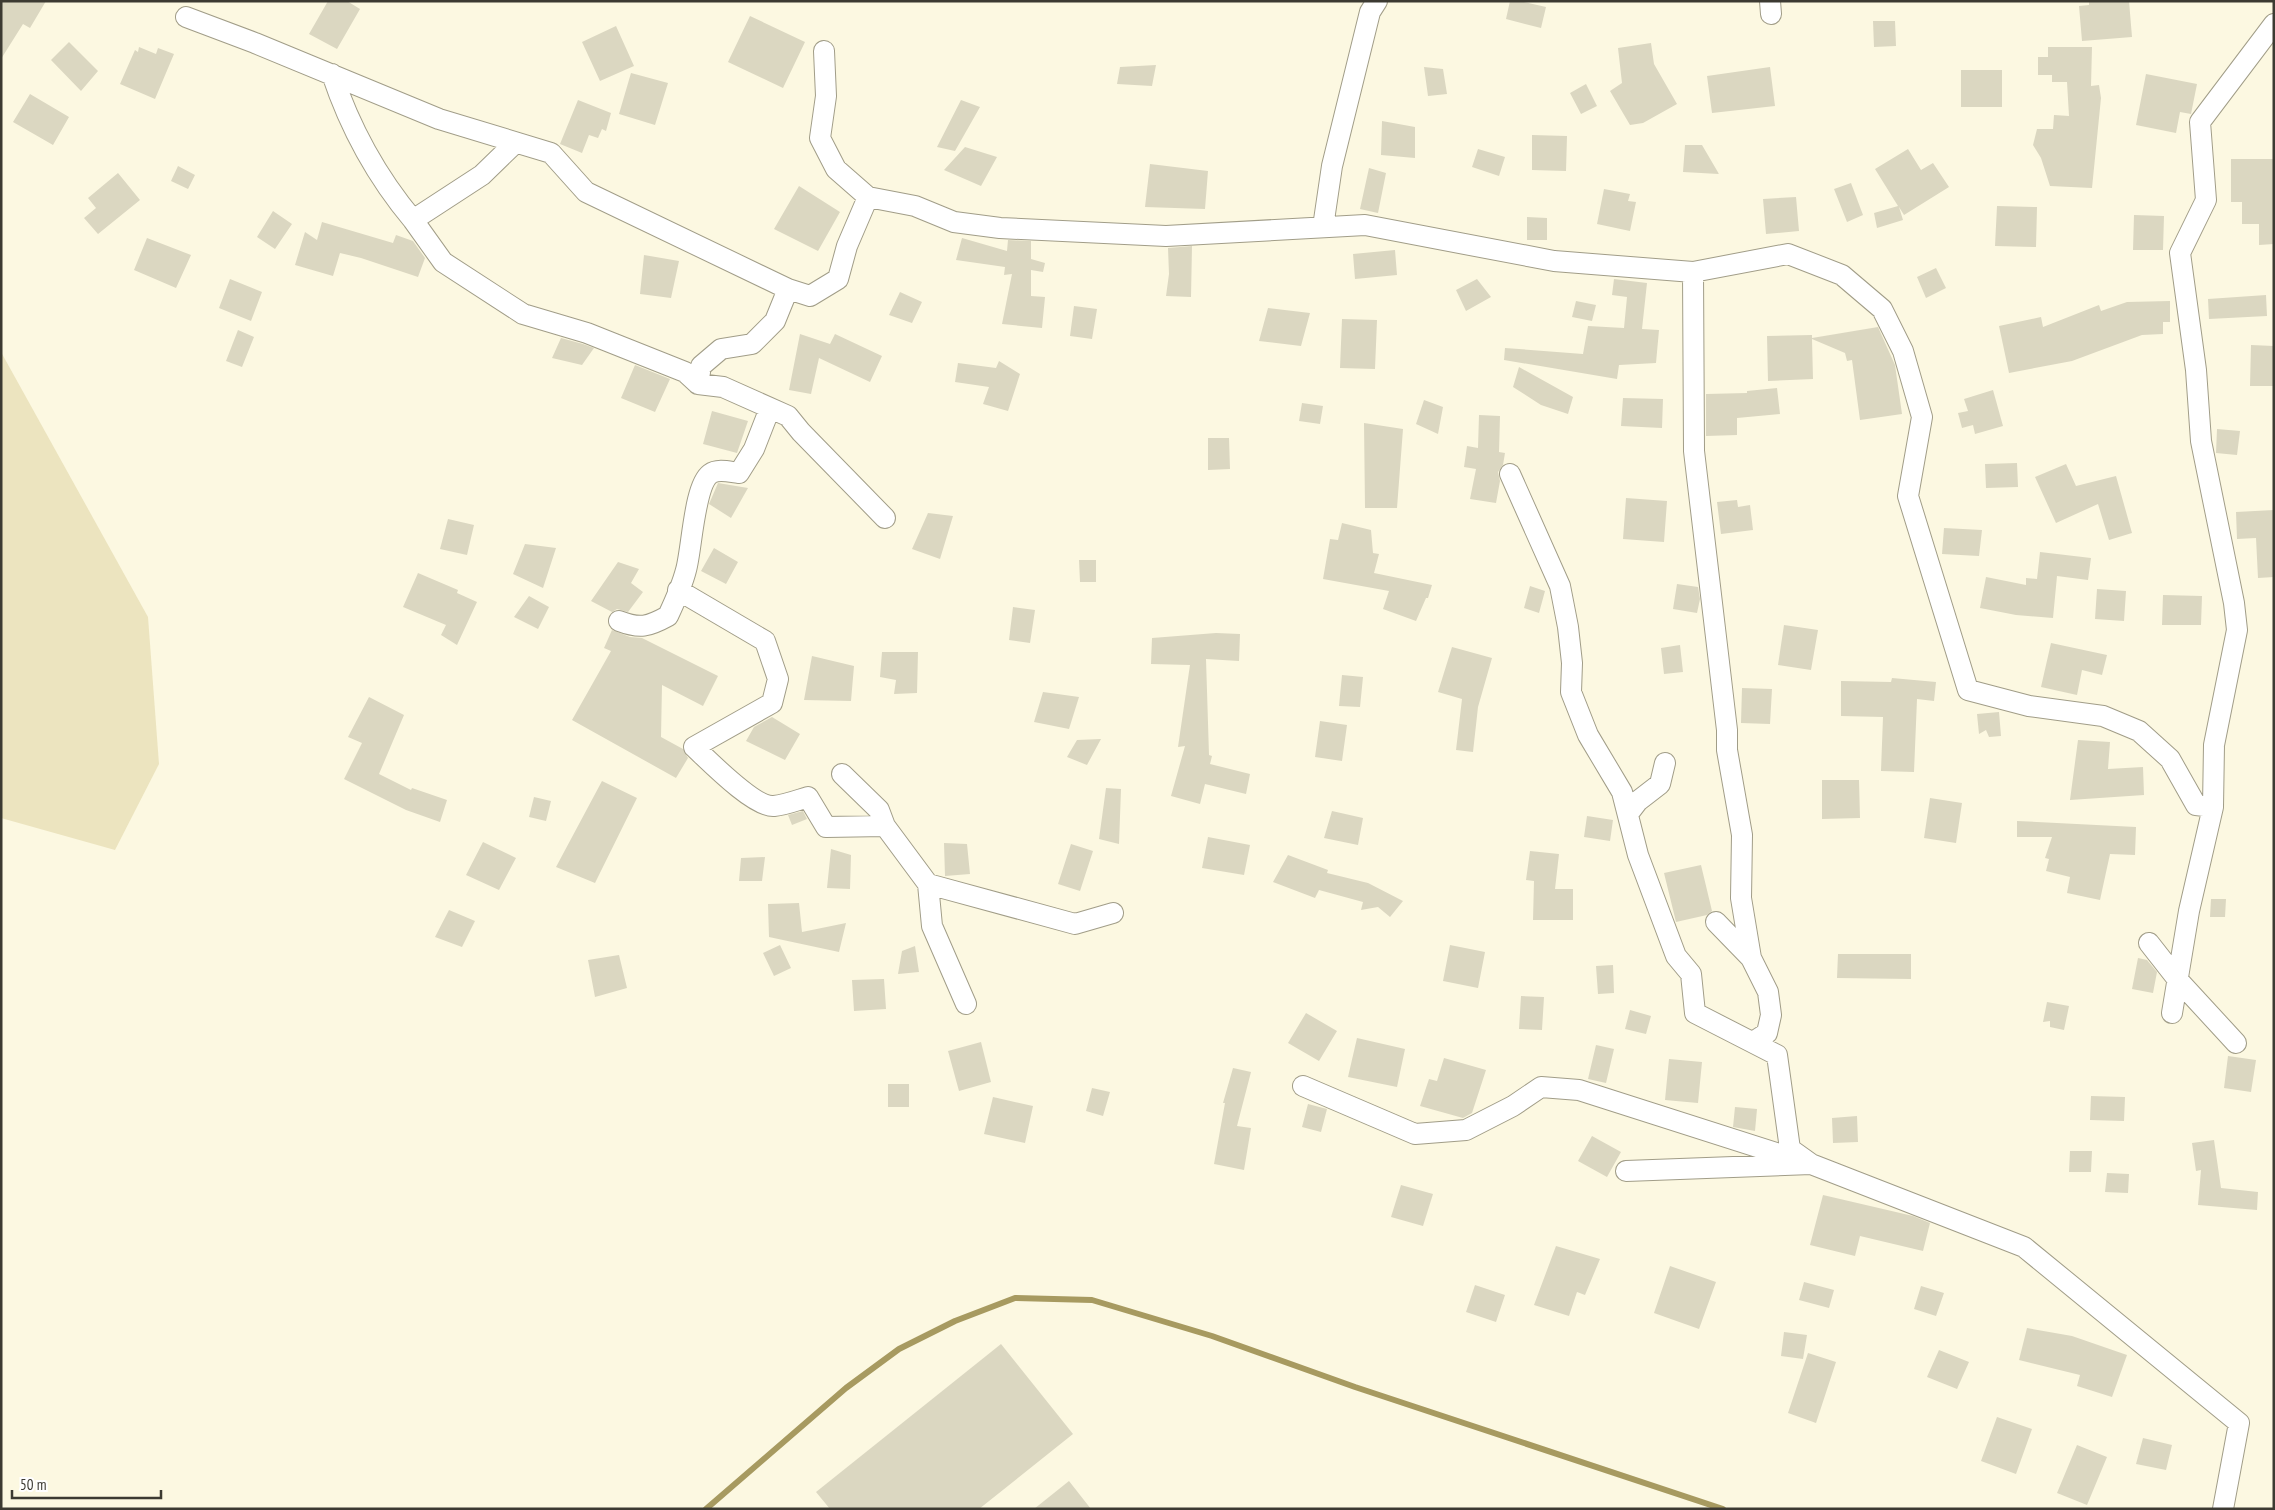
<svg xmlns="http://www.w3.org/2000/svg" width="2275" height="1510" font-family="'PT Sans Narrow',sans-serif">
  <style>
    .green { fill: #ece4bf }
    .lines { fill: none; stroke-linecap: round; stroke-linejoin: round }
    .stream { stroke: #a79a60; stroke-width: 6 }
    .building { fill: #dbd7c1 }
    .minor-casing { stroke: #a19d88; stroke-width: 22 }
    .minor { stroke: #fff; stroke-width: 20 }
  </style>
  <rect width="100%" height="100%" fill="#fcf8e1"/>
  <path class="green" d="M1,352l147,265 11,147 -44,86 -114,-32z"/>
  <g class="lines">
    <path class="stream" d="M706,1509l140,-121 53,-39 56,-28 60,-23 77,2 120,36 143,51 368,122"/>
  </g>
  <path class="building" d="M1,1h45l-16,27 -7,-4 -22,35z
    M328,1h19l13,8 -23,40 -28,-15z
    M1510,1h10l26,6 -5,21 -35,-9z
    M2089,1h40l3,36 -50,4 -3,-35 10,-1z
    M750,16l55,26 -22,46 -55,-26z
    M1873,21h22l1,25 -22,1z
    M616,26l18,40 -34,15 -18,-39z
    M69,42l29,29 -17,20 -30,-31z
    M1651,43l3,21 23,40 -34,19 -13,2 -20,-34 12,-8 -4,-35z
    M139,47l17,7 2,-6 16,6 -19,45 -35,-15 15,-34 3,2z
    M2048,47h44l-1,39 8,-1 2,13 -9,90 -42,-2 -9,-28 -8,-13 4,-16h16l1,-14 15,1 -2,-34h-15v-7h-14v-18h10z
    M1156,65l-4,21 -35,-2 3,-17z
    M1424,67l19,2 4,25 -19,2z
    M1770,67l5,39 -63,7 -5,-37z
    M1961,70h41v37h-41z
    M631,73l37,10 -13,42 -36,-11z
    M2146,74l51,10 -6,30 -11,-2 -4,21 -40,-8z
    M1586,84l11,22 -16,8 -11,-21z
    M30,94l39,23 -16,28 -40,-23z
    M578,100l33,13 -5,18 -4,-2 -4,9 -9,-3 -7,18 -22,-9z
    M961,100l19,7 -25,44 -18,-4z
    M1382,121l33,6v31l-34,-3z
    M1532,135l35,1 -1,35 -34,-1z
    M1685,145h17l17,29 -36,-2z
    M965,147l32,10 -16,29 -37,-16z
    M1478,149l27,8 -6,19 -27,-9z
    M1908,149l13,21 12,-7 16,24 -45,28 -5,-8 4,13 -26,8 -3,-15 24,-7 -23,-37z
    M2231,159h43v85l-15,1v-21h-17v-22h-11z
    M1150,164l58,7 -3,38 -60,-2z
    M178,166l17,9 -7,14 -17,-8z
    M1369,168l17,5 -8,40 -18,-4z
    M118,173l22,27 -42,34 -14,-16 12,-10 -8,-10z
    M1851,183l12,32 -16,7 -13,-33z
    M799,186l41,26 -22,39 -44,-22z
    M1604,189l26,5 -2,7 8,1 -6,29 -33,-7z
    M1796,197l3,34 -33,3 -3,-35z
    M1997,206l40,1 -1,40 -41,-1z
    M273,211l19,13 -17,25 -18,-12z
    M2134,215l30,1 -1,34h-30z
    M1527,217l20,1v22h-20z
    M322,222l71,21 3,-8 17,6 12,17 -7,19 -57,-19 -21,-5 -7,23 -38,-11 10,-33 12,8z
    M147,238l44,17 -15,33 -42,-18z
    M962,238l45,13 1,-11 23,1v18l14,4 -2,9 -12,-2v26l14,1 -3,31 -40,-4 10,-50 -8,1 1,-8 -49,-7z
    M1192,246l-1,51 -25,-1 3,-22 -1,-26z
    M1395,250l2,25 -42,4 -2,-25z
    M644,255l35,6 -8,37 -31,-4z
    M1936,268l10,20 -20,10 -9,-21z
    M230,279l32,13 -11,29 -32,-13z
    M1477,279l14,18 -25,14 -10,-21z
    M1614,279l33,4 -5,46 17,1 -3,33 -37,2 -2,14 -113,-19 1,-12 78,6 5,-28 36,2 3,-31 -15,-2z
    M900,292l22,10 -10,21 -23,-8z
    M2266,295l1,21 -58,3 -1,-20z
    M1576,301l20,4 -4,16 -20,-4z
    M2170,301v21h-7v12l-21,1 -70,26 -63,12 -10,-47 42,-9 2,10 56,-22 2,6 26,-9z
    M1074,306l23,3 -5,30 -22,-3z
    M1268,308l42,5 -9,33 -42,-5z
    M1342,319l35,1 -2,49 -35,-1z
    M1878,327l17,38 7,49 -42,6 -8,-60 -5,1 -2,-8 -33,-14 1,40 -45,2 -1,-45 45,-1v3z
    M238,330l16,7 -12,30 -16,-6z
    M800,334l30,10 5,-10 47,22 -12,26 -51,-24 -8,36 -22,-4z
    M561,338l22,6 11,4 -12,17 -30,-7z
    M2251,345l23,1v40h-24z
    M999,361l21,13 -12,37 -25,-7 6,-17 -34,-5 3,-19 38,5z
    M635,365l35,14 -15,33 -34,-14z
    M1519,367l54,30 -5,17 -27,-9 -28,-18z
    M1777,388l3,26 -43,4v17l-31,1v-42l41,-1v-2z
    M1993,390l10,36 -28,8 -2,-9 -11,3 -4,-15 10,-2 -4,-12z
    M1623,398l40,1 -1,29 -41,-2z
    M1424,400l19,7 -5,27 -22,-10z
    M1302,403l21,3 -3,18 -21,-3z
    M712,411l36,10 -11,32 -34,-9z
    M1479,415l21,1 -1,36 6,1 -2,12 -5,7 2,9 -4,22 -26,-4 6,-30 -12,-2 3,-21 11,2z
    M1364,423l39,6 -6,79h-32z
    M2217,429l23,2 -3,24 -21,-2z
    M1208,438h21l1,31 -22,1z
    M2017,463l1,24 -32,1 -1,-24z
    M2066,464l10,22 40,-10 16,57 -23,7 -11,-36 -42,19 -21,-46z
    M718,483l30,5 -17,30 -22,-14z
    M1626,498l41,3 -3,41 -41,-3z
    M1737,500l1,7 12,-2 3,25 -32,4 -4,-32z
    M2274,510v67l-16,1 -2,-40 -19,1 -1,-27z
    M928,513l25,3 -13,43 -28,-10z
    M448,519l26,6 -7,30 -27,-6z
    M1342,523l29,7 2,23 6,1 -5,19 58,12 -4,13h-2l-10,23 -33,-12 6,-18 -66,-12 7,-40 8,1z
    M1944,528l38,2 -3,26 -37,-2z
    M525,544l31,4 -13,40 -30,-14z
    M714,548l24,14 -12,22 -25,-13z
    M2040,552l51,6 -3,22 -31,-4 -4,42 -37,-3 -36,-7 6,-31 40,8v-7l11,1z
    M1079,560h17v22h-16z
    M618,562l21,7 -8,14 12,9 -15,20 -11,-3 -5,3 -21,-11z
    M418,573l40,17 -1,3 20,9 -20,43 -16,-10 5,-10 -43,-18z
    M1677,584l21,3 2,12 -3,14 -24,-4z
    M1530,586l15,5 -6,22 -15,-5z
    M2097,589l29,2 -2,30 -29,-2z
    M2163,595l39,1 -1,29h-39z
    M529,596l20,11 -11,22 -24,-12z
    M1013,607l22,3 -5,33 -21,-3z
    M1784,625l34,5 -7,40 -33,-5z
    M612,630l18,7 12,1 76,38 -15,30 -41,-21 -1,52 22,12 5,9 -12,20 -104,-58 39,-69 -7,-3z
    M1216,633l24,1 -1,27 -33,-2 3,96 3,1 -2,8 40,10 -4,20 -41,-10 -5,20 -29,-8 14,-50 -7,1 12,-82 -39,-1 1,-26z
    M2051,643l56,12 -5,20 -20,-5 -5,25 -36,-8z
    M1680,645l3,27 -19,2 -3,-26z
    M1452,647l40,11 -14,49 -5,45 -17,-2 6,-51 -24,-7z
    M882,652h36l-1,41 -23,1 2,-14 -16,-3z
    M812,656l42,10 -3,35 -47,-1z
    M1342,675l21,2 -3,30 -21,-1z
    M1892,678l44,4 -2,19 -17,-2 -3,73 -33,-1 2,-54 -42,-1v-35l50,1z
    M1742,688l30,1 -2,35 -29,-1z
    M1043,692l36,5 -10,32 -35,-7z
    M369,697l35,18 -25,59 32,16 1,-2 35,12 -7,22 -34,-12 -62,-31 18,-36 -14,-6z
    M1999,712l2,24 -12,1 -3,-7 -7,4 -2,-20z
    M772,717l28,17 -15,26 -39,-19 8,-14z
    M1320,721l27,4 -5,36 -27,-4z
    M1101,739l-14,26 -20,-8 10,-17z
    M2078,740l32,2 -2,27 35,-2 1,28 -74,5z
    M1822,780h37l1,38 -38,1z
    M602,781l35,17 -42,85 -39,-16z
    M1106,788l15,1 -2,55 -20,-5z
    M534,797l17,4 -5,20 -17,-4z
    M1930,798l32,5 -6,40 -32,-5z
    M803,811l4,8 -15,6 -4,-10z
    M1332,811l31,7 -5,27 -34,-7z
    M1587,816l26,4 -3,21 -26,-4z
    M2017,821l119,6 -1,28 -25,-1 -10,46 -33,-7 3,-16 -24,-6 3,-12 -4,-1 7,-21h-35z
    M1208,837l42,8 -6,30 -42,-7z
    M483,842l33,16 -17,32 -33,-15z
    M944,843l23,1 3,30 -25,2z
    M1071,844l22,7 -13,40 -22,-7z
    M831,849l20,6 -1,34 -23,-1z
    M1530,851l29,3 -4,35h18v31h-40l1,-39 -8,-1z
    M1288,855l40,15 -1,3 41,10 35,18 -13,16 -12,-10 -17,3 2,-8 -44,-12 -4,8 -42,-16z
    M765,857l-3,24h-23l2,-23z
    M1701,865l11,46 -5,4 -31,7 -12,-49z
    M2211,899h15l-1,18h-15z
    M799,903l3,29 44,-9 -7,29 -70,-15 -1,-33z
    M449,910l26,11 -13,26 -27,-10z
    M780,945l11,23 -17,8 -11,-23z
    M1450,945l35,7 -7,36 -35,-7z
    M915,946l4,26 -21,2 4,-23z
    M1838,954h73v25l-74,-1z
    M619,955l8,33 -32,9 -7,-37z
    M2138,958l9,2 10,12 -4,21 -21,-4z
    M1613,965l1,28 -16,1 -2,-28z
    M884,979l2,30 -32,2 -2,-31z
    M1521,996l23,1 -2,33 -23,-1z
    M2047,1002l22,4 -5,24 -14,-3v-6l-7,1z
    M1630,1010l21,6 -5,18 -21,-5z
    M1306,1013l31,18 -18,30 -31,-18z
    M1357,1038l48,11 -8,38 -49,-10z
    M981,1042l10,40 -32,9 -11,-40z
    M1596,1045l18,4 -8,34 -18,-4z
    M2228,1056l28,4 -5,32 -27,-4z
    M1444,1058l42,12 -14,43 -9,5 -43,-12 9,-27 8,2z
    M1669,1059l33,3 -4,41 -33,-3z
    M1233,1068l18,4 -14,54 14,2 -7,42 -30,-6 11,-61h-2z
    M888,1084h21v23h-21z
    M1092,1088l18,4 -7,24 -17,-5z
    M2091,1096l34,1 -1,24 -34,-1z
    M993,1097l40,9 -8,37 -41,-9z
    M1308,1104l19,5 -6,23 -19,-5z
    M1735,1107l22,2 -2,22 -22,-4z
    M1857,1116l1,26 -25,1 -1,-25z
    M1592,1136l29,16 -14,25 -29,-16z
    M2214,1140l7,48 37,4 -1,18 -59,-5 3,-35 -5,1 -4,-28z
    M2070,1151h22l-1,21h-22z
    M2107,1173l22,1 -1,19 -23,-1z
    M1401,1185l32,9 -10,32 -32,-9z
    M1823,1195l90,21 17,7 -7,28 -63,-15 -5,20 -45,-11z
    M1556,1246l44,13 -15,36 -8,-3 -8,24 -35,-11z
    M1670,1266l46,16 -17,47 -45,-16z
    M1804,1282l30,8 -5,18 -30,-8z
    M1475,1285l30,10 -9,27 -30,-10z
    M1921,1286l23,7 -8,23 -22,-7z
    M2027,1328l45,8 55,19 -15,42 -35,-11 3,-11 -61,-15z
    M1784,1332l23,3 -4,24 -22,-3z
    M1001,1344l72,90 -94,75h-149l-14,-17z
    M1939,1350l30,12 -12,27 -30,-12z
    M1808,1353l28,9 -20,61 -28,-10z
    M1997,1417l35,12 -16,45 -35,-13z
    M2143,1438l29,7 -6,25 -30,-6z
    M2077,1445l30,12 -20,48 -30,-12z
    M1069,1481l22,28h-57z"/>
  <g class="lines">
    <defs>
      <path id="minor" d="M1770,1l1,13
        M186,17l69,26 184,76 112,34 35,39 202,97 22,7 28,-17 9,-33 21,-49
        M824,51l2,45 -6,42 16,31 32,28 47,9 39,16 46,6 166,8 199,-11 189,36 139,11 1,179 33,279v20l15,85 -1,63 10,60 17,34 3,23 -4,18 -14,9
        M332,74c18,54 45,103 81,146l69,-45 33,-32
        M413,220l30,42 80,52 64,19 98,39 13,12
        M1323,227l9,-61 38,-154 7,-11
        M1693,272l95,-18 54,21 40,34 21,42 19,66 -14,79 60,194 61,16 74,10 36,15 31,28 26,46 17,2 -24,104 -17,102
        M788,289l-13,32 -23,23 -31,5 -20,17 -3,18 25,3 65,29 13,16 84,86
        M1510,474l50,112 8,41 4,36 -1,29 17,43 34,57 16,63 38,101 15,18 4,39 82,42 13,94 21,15
        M678,590l87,51 13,38 -6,24 -78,44c15,14 61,61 80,59 11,-1 24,-6 34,-9l18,30 59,-1
        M619,621c21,8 29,6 49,-5 7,-15 14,-30 18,-46 6,-21 8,-84 24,-96 8,-6 20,-2 29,-1l15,-24 16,-41
        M842,774l37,36 6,16 43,58 4,42 34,78
        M2213,807l1,-62 23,-115 -3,-27 -33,-162 -5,-71 -16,-117 26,-53 -6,-78 74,-98
        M1628,814l10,-13 22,-17 5,-21
        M928,884l147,40 38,-11
        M1716,922l35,36
        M2149,943l29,37 58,63
        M1303,1086l112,48 51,-4 47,-24 28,-19 38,3 219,70
        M1626,1171l185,-7 213,83 215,176 -16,86"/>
    </defs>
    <use href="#minor" class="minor-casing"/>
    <use href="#minor" class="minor"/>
  </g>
  <rect width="2275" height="1510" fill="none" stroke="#3c3a32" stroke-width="5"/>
  <path d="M12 1490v8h149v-8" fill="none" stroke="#3c3a32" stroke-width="2.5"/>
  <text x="20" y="1490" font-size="15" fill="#3c3a32" stroke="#ffffff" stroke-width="4" paint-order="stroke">50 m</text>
</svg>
